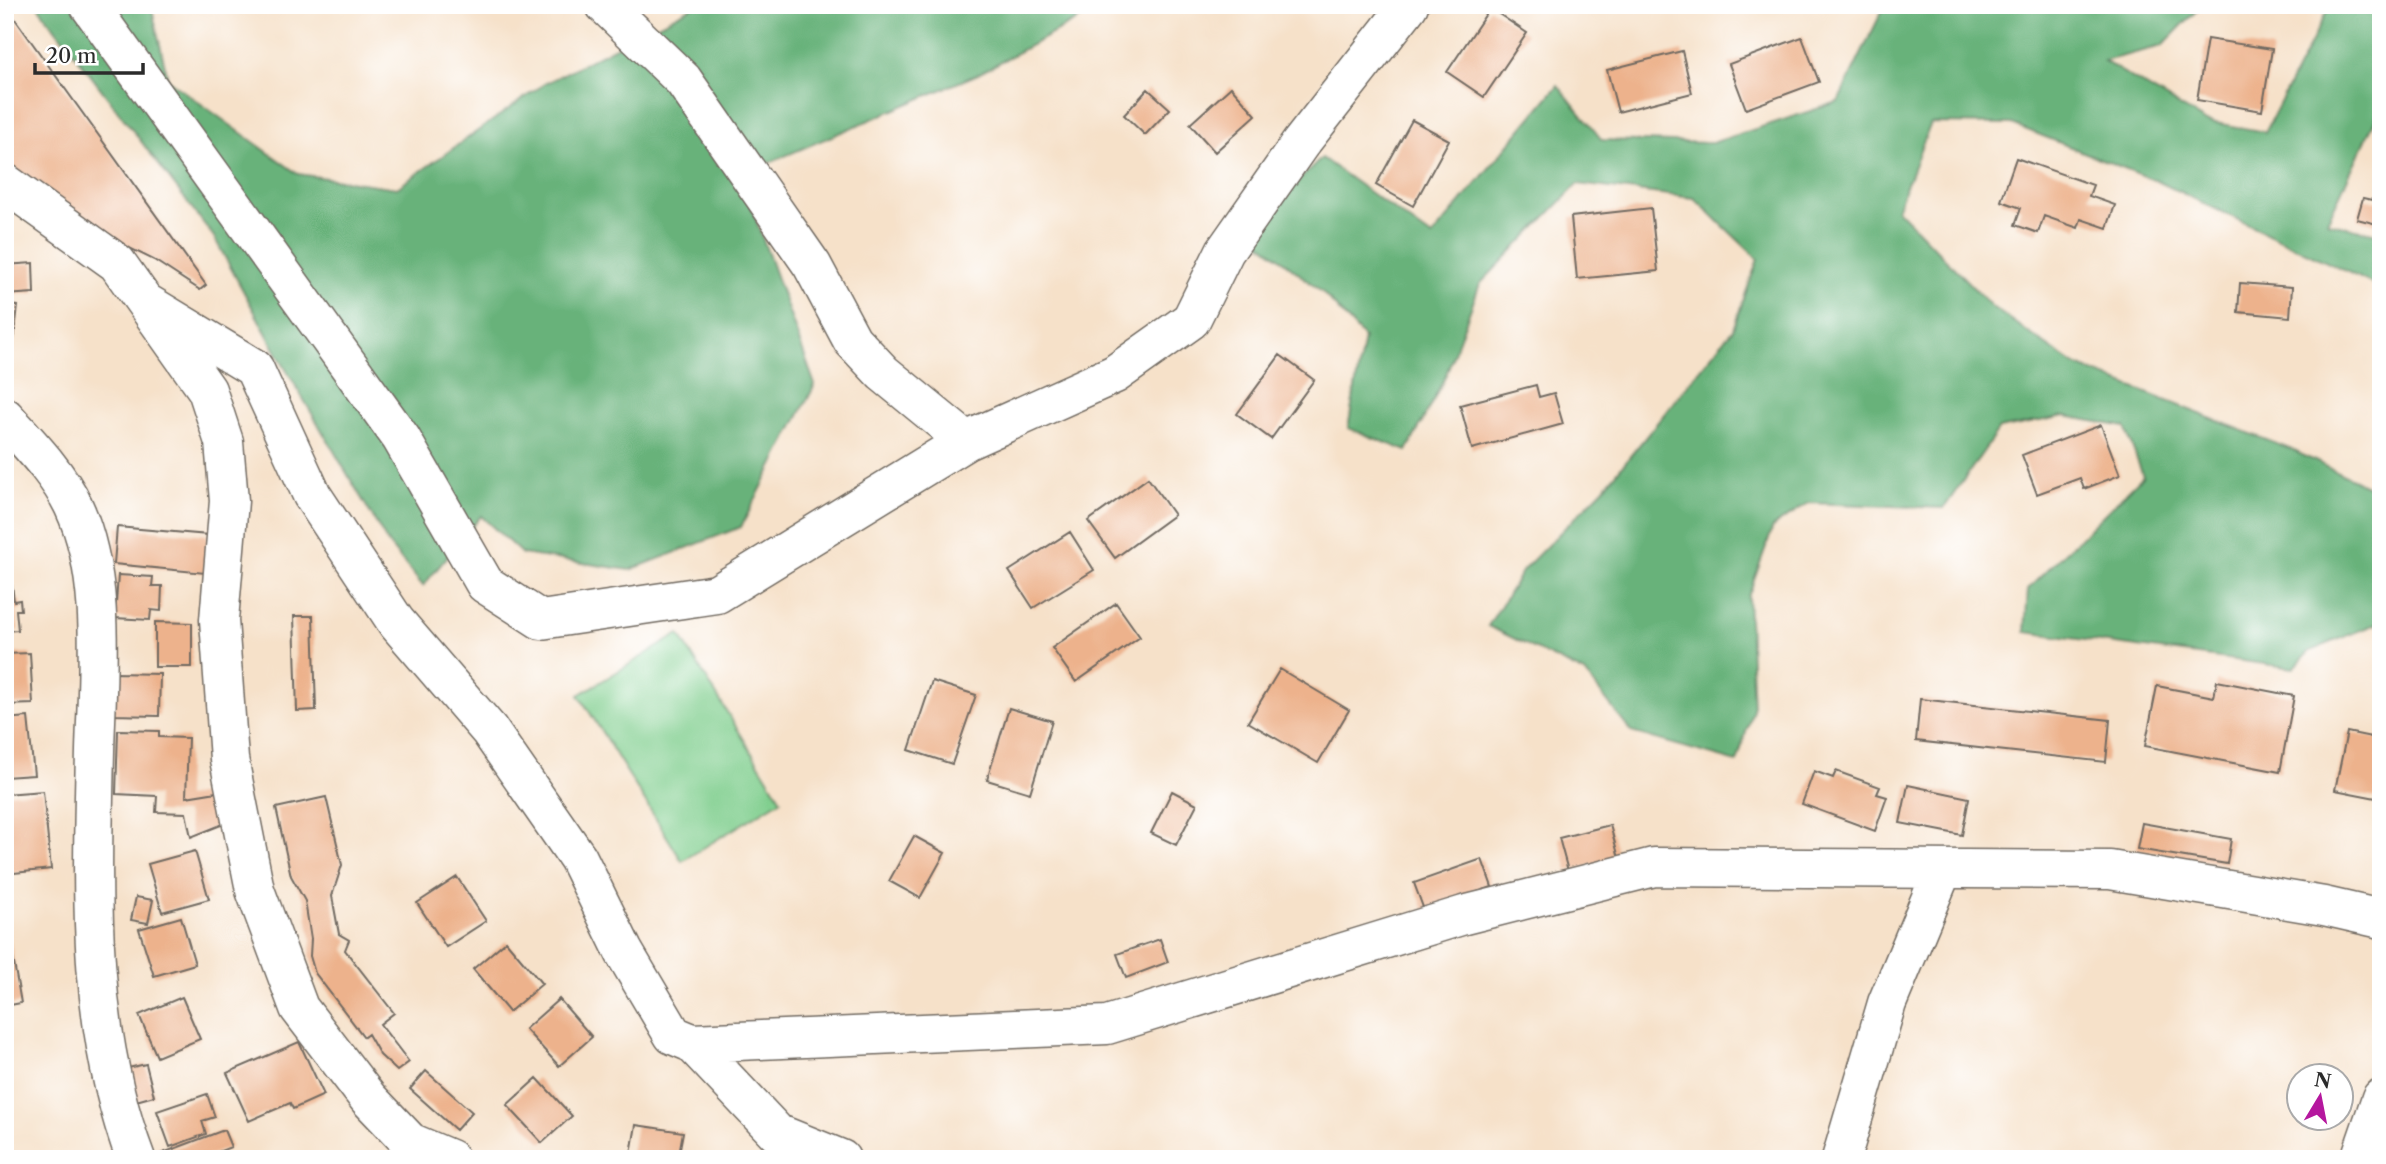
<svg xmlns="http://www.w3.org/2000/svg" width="2386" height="1164" font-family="'Libre Caslon Text',serif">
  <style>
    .green { fill: #81cf8f; stroke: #567d5d; stroke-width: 2 }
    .forest { fill: #68b27a; stroke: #4a6e52; stroke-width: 2 }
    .building { fill: #edb28c }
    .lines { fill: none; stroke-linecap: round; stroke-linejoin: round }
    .minor-casing { stroke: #726b62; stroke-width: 41 }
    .minor { stroke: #fff; stroke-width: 38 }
  </style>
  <rect width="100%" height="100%" fill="#fff"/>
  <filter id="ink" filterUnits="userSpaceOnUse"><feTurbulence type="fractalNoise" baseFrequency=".0143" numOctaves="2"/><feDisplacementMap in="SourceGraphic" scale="14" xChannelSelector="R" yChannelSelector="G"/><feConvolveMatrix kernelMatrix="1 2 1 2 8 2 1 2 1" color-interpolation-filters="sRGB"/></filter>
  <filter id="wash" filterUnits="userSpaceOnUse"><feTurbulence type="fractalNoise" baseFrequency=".00686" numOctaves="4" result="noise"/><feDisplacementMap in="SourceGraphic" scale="28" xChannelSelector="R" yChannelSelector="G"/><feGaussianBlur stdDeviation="1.57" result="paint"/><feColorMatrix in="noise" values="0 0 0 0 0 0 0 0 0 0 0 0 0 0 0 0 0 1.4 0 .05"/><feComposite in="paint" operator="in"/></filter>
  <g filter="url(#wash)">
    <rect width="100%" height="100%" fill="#f6e1c9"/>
    <path class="green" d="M679,634l102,166 -99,61 -103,-166z"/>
    <path class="forest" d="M37,5h114l17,75 130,94 99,14 147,-104 152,-79h409l-127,69 -238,101 75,210 -74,142 -111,43 -108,-16 -41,-38 -58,70 -34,-41 -105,-179 -70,-129z
      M1885,5h317l-40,41 -58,15 101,60 60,11 65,-127h51v102l-54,115 54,13v53l-224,-107 -145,-57 -81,-1 -34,86 95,98 83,58 217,85 89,43v129l-71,29 -16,17 -269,-36 3,-43 115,-113 -18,-49 -60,-11 -66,13 -55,79 -136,-5 -35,24 -25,70 5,112 -16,53 -106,-30 -46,-59 -97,-47 35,-56 83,-84 127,-157 25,-70 -64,-61 -116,-14 -98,100 -35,93 -38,74 -59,-23 16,-90 -41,-45 -77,-62 76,-73 110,79 126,-152 44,55 110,3 126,-41z"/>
    <g id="blocks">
      <path class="building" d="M5,5l201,280 -6,5 -46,-30 -71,-35 -78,-53z
        M1490,8l37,25 -43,64 -37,-25z
        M1802,37l17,45 -73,27 -17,-45z
        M2207,39l65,10 -10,62 -65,-11z
        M1682,51l10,42 -74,19 -11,-42z
        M1231,87l25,28 -41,37 -25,-28z
        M1148,89l22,20 -25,26 -21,-20z
        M1412,120l37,20 -36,66 -37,-21z
        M2016,158l77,27 -4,11 26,9 -8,23 -26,-9 -3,9 -34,-12 -6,17 -23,-8 6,-17 -20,-7z
        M2363,198l18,4v23l-24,-6z
        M1651,208l7,63 -81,8 -6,-62z
        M33,263l1,30 -29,2v-30z
        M2240,283l52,4 -2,30 -52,-5z
        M5,305l13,1 -5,42 -8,-1z
        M1280,355l34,25 -43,59 -34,-25z
        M1536,385l3,12 15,-4 9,31 -91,25 -12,-44z
        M2101,425l19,50 -36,14 -4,-11 -43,16 -15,-39z
        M1148,478l26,37 -59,43 -27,-37z
        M117,527l91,8 -3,38 -91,-9z
        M1070,532l24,38 -61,38 -24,-37z
        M5,567h5l4,34 6,-1 1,10h-5l2,20 -13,1z
        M118,575l35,2 -1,9h10l-1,25 -10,-1 -1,10 -35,-2z
        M1116,603l24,34 -64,45 -24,-34z
        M294,616h19l3,94 -19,1z
        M155,622l37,1v44h-37z
        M30,653l3,51 -28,1v-51z
        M1280,669l69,41 -31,53 -70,-41z
        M114,673l46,1 -1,42 -46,-1z
        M932,681l44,14 -24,69 -43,-14z
        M2217,681l77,15 -14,76 -135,-26 12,-60 57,11z
        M1920,699l190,21 -4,42 -190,-21z
        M1009,708l43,13 -22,72 -43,-13z
        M28,717l6,58 -29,2v-58z
        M118,730l41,1v6l29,1 -2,59 37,-6 3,32 -35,14 -5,-24 -30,-1 1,-16 -41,-2z
        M2347,732l34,7v60l-46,-9z
        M1814,771l19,7 3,-7 44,16 -3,7 10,3 -12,34 -73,-27z
        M1908,785l61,13 -7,37 -62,-12z
        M43,791l8,78 -46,5v-80z
        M1172,791l25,13 -21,41 -25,-12z
        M326,797l16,68 -10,31 7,38 10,6 -4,10 49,63 -14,11 29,38 -12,9 -17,-16 -12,-21 -4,3 -49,-64 -5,-17 1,-17 -6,-38 -14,-25 -15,-68z
        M2142,823l89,16 -4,25 -90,-15z
        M1610,825l9,33 -51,13 -9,-33z
        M914,836l31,17 -25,45 -31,-17z
        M195,851l14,48 -47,13 -14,-48z
        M1482,859l10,28 -68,23 -10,-27z
        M457,877l29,44 -40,26 -29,-44z
        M136,897l17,3 -5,23 -17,-3z
        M5,912l16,91 -16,3z
        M181,917l14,47 -41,12 -15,-47z
        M1160,939l8,23 -42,16 -9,-24z
        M506,941l36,43 -33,28 -36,-43z
        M182,997l18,42 -43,18 -18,-42z
        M559,999l33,38 -33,29 -34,-37z
        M299,1042l25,53 -31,14 -3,-6 -41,18 -22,-48z
        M146,1064l8,32 -18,5 -8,-33z
        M426,1071l46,41 -16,18 -46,-41z
        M537,1078l35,38 -30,27 -35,-38z
        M207,1094l8,23 -13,4 4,13 -36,13 -13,-36z
        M636,1125l47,7 -5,27h-48z
        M224,1130l7,17 -31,12h-53z"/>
    </g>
  </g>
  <g filter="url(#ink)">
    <use href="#blocks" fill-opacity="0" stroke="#726b62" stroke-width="2"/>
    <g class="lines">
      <defs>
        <path id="minor" d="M89,5l312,433 84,146 56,36 176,-26 249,-153 149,-67 76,-54 34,-69 75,-107 109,-139
          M605,5l78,75 129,185 40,75 31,33 83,68
          M5,183l112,80 90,127 17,52 5,59 -10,119 10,139 26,131 44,118 69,90 42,44 40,17
          M145,302l109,66 58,127 84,127 93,108 89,128 46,94 49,83 19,8 415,-18 357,-110 190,-48 456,3 214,36 57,13
          M5,417c24,27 52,55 68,88 34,72 24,168 22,246 -3,137 -9,277 41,408
          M692,1043l85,90 64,26
          M1841,1159l46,-156 56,-134
          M2360,1159l21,-61"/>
      </defs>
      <use href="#minor" class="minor-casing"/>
      <use href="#minor" class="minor"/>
    </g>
  </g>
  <rect width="2386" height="1164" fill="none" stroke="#fff" stroke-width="28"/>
  <g transform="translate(2320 1097) rotate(10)"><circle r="33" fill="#ffffff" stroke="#aaaaaa" stroke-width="2"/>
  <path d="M0-5L12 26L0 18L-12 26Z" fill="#b5179e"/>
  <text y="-10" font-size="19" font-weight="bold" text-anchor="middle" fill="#2b2b2b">N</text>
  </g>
  <path d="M35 63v10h108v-10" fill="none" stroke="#2b2b2b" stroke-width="3.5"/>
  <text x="46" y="63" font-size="21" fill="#2b2b2b" stroke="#ffffff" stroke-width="5" paint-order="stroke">20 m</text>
</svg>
